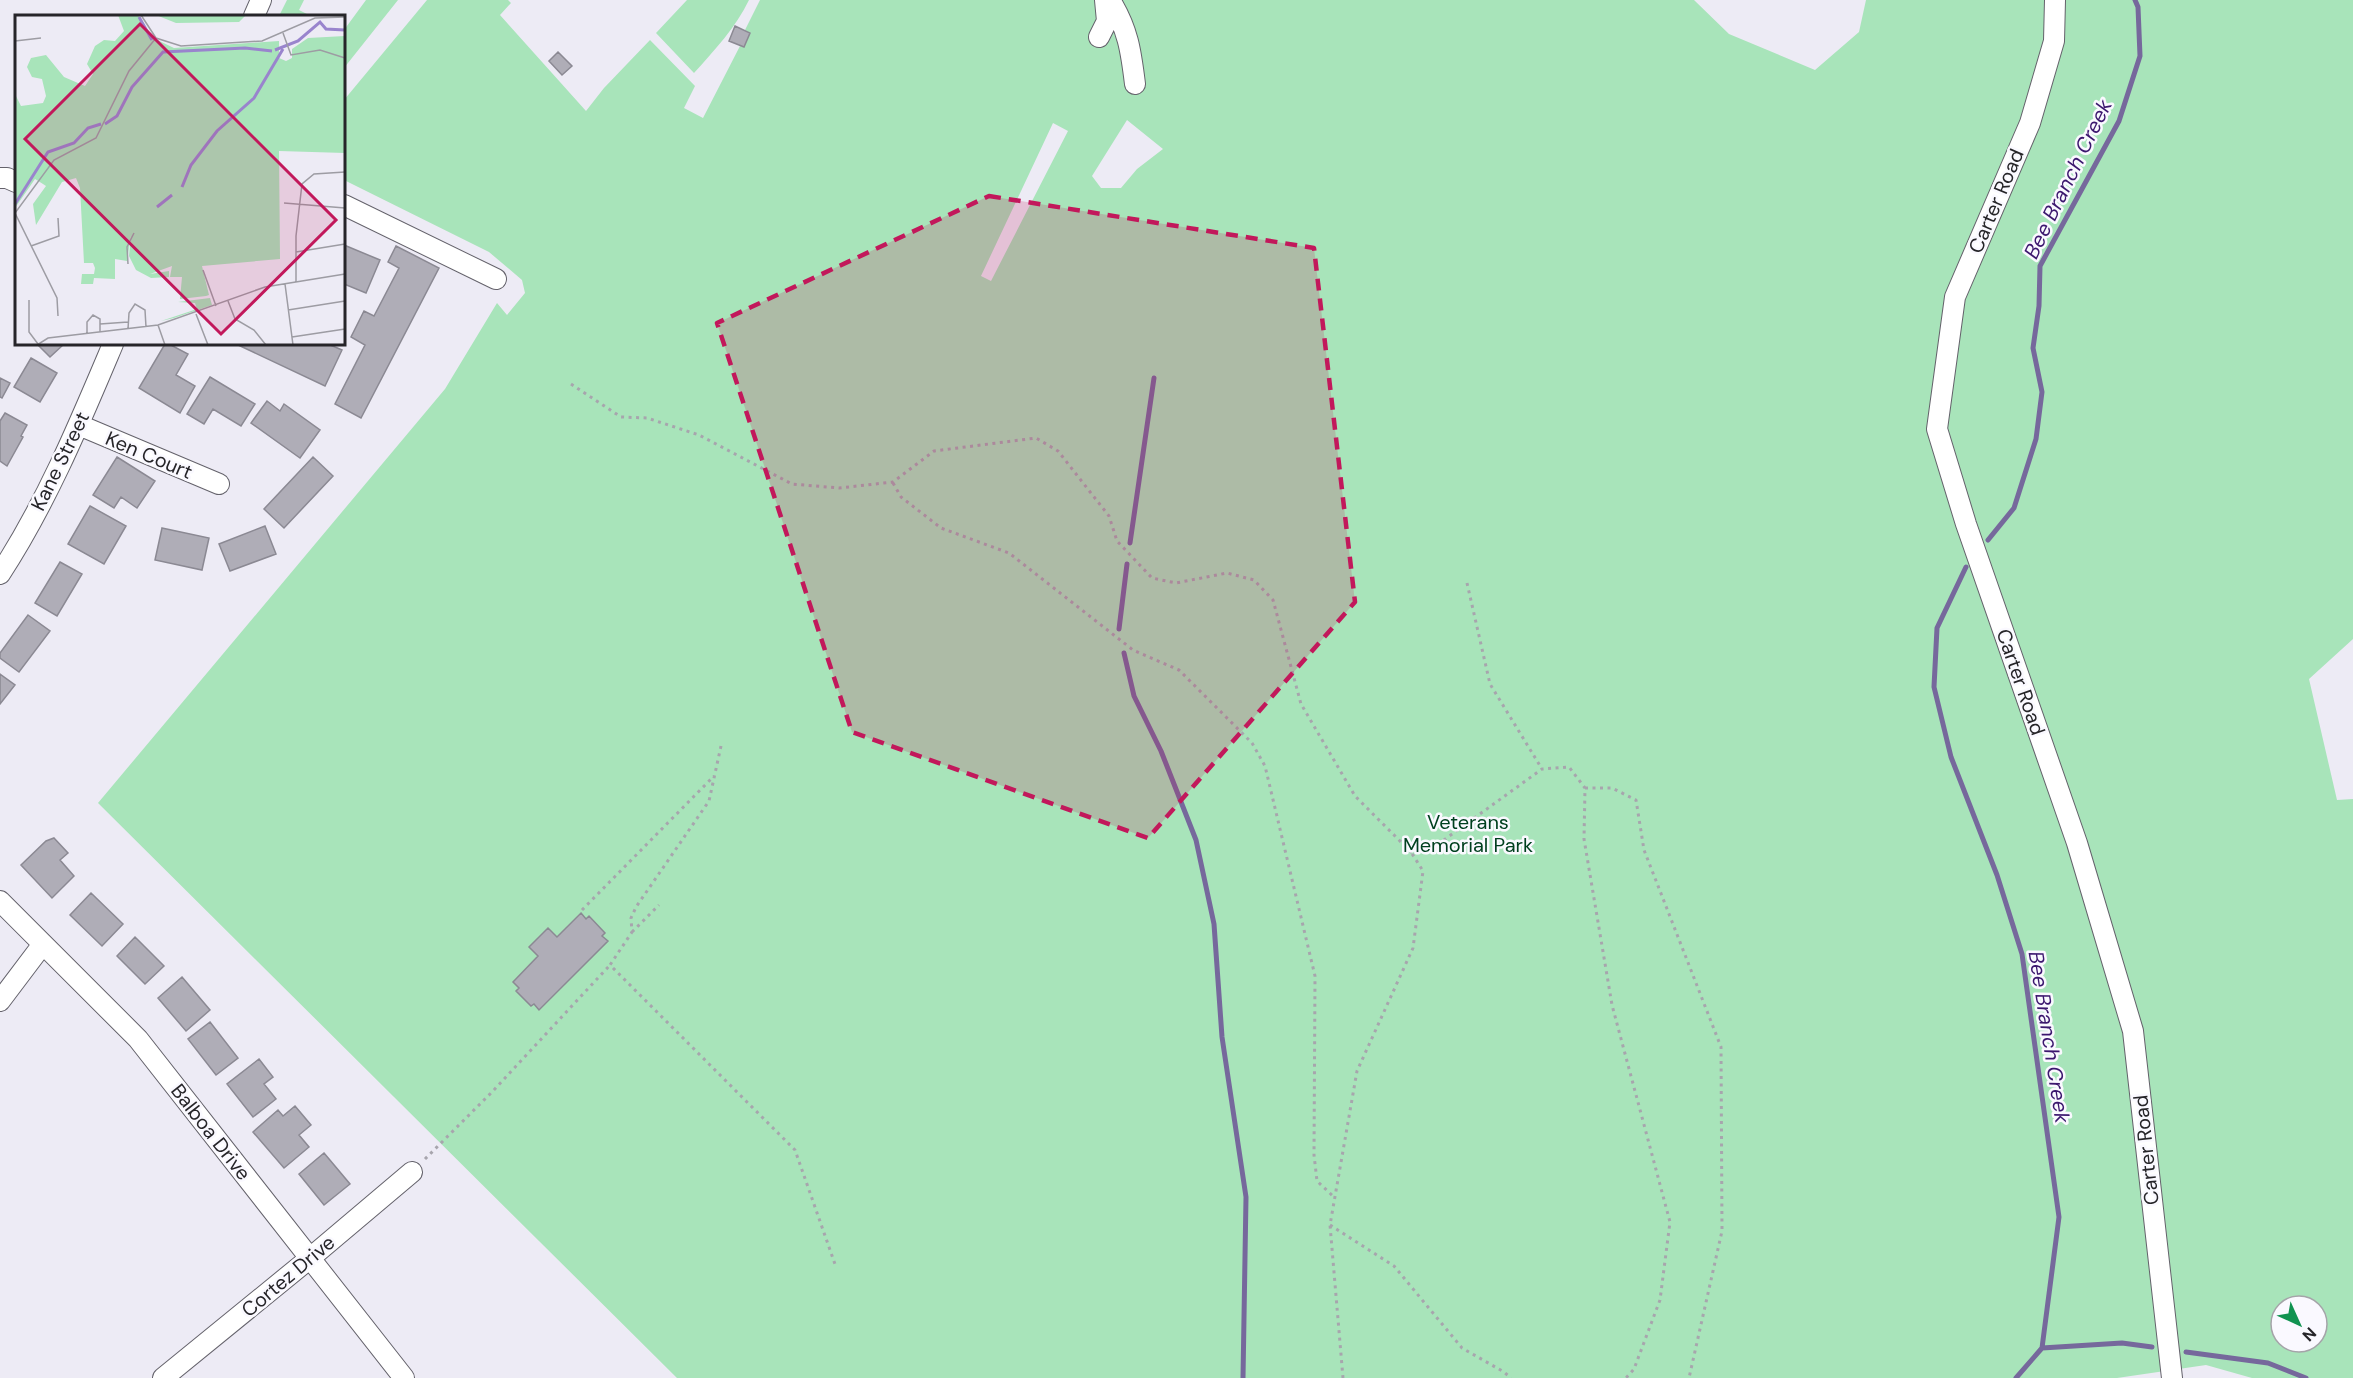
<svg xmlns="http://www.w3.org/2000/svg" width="2353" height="1378" font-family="'DM Sans',sans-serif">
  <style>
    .green { fill: #a8e4ba; fill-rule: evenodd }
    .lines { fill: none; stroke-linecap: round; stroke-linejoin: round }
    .stream { stroke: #76689c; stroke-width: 5 }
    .building { fill: #afadb7; stroke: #8b8993; stroke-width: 1.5 }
    .minor-casing { stroke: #64626b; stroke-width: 22 }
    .path { stroke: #a7a5ad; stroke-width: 3; stroke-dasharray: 3 4.5; stroke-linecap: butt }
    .minor { stroke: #fff; stroke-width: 20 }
    .marked { fill: #c2185b; fill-opacity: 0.2; stroke: #c2185b; stroke-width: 4.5; stroke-dasharray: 12 8; stroke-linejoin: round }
    .labels { text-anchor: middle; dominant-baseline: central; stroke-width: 5; stroke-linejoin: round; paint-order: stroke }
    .street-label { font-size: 20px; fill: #262529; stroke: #faf9ff }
    .park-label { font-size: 20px; fill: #00401f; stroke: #faf9ff }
    .water-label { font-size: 21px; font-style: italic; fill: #3b176e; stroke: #faf9ff }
    .inset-river { fill: none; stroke: #9984cd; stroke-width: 3 }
    .inset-road { fill: none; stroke: #9d9ca3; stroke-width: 1.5 }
    .view { fill: #c2185b; fill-opacity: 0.15; stroke: #c2185b; stroke-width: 3 }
    .inset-edge { fill: none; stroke: #262529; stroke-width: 3 }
  </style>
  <rect width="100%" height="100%" fill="#edebf5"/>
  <path class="green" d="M287,0h17l-5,10 12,6h-32z
    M366,0h32l-54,68v-38z
    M427,0h81l3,3 -11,12 86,96 18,-23 46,-48 45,46 -11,22 19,10 37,-72 4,1 6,-14 -5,-3 15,-30h339l21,38 6,29 15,-12 -8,-28 -16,-27h577l35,34 86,36 44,-38 7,-32h487v639l-44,40 28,121 16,-1v579h-101l-46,-13 -89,13h-1440l-579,-575 347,-414 52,-86 10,12 18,-22 -3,-13 -33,-28 -145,-72v-80zM1127,120l36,29 -26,20 -16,19h-20l-9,-12zM1053,123l15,8 -77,150 -10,-5zM2281,1306h36v36h-36z
    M687,0h62c-13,27 -35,51 -55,73l-38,-40z"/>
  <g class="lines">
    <path class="stream" d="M1988,540l26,-32 22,-69 6,-47 -9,-44 6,-42 1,-40 79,-145 21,-65 -2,-49 -3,-7
      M1130,543l24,-165
      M1966,567l-29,61 -3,59 17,70 46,118 25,79 37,263 -17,131 -26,30
      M1119,629l8,-65
      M1124,653l10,43 27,55 35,89 18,84 8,113 24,160 -3,181
      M2042,1348l80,-5 30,4
      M2186,1352l82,11 38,15"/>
  </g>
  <path class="building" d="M735,26l15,7 -6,14 -15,-6z
    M558,52l14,14 -10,9 -13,-14z
    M344,245l36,15 -14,33 -22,-9z
    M396,246l43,22 -78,150 -26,-14 30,-59 -14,-8 13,-26 10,5 25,-48 -11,-6z
    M37,344h27l-14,13z
    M165,344h4l19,10 -12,21 19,11 -15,27 -41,-25z
    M236,344h92l14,6 -17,36z
    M31,358l26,15 -17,29 -26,-15z
    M210,377l45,27 -14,22 -28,-17 -9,15 -17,-10z
    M0,378l10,5 -8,15 -2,-1z
    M267,401l13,10 4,-7 36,26 -20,28 -49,-35z
    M5,413l22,12 -6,11 2,1 -16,29 -7,-5v-40z
    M117,457l38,24 -18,27 -16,-11 -7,11 -21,-13z
    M313,457l20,19 -49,52 -20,-19z
    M90,506l36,20 -22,38 -36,-20z
    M265,526l11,28 -46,17 -11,-27z
    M162,528l47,10 -7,32 -47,-10z
    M60,562l22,12 -25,42 -22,-13z
    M28,615l22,16 -31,41 -19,-14v-5z
    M0,674l15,11 -15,19z
    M54,838l14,15 -8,7 14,16 -22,22 -31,-33 25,-24z
    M91,893l32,31 -21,22 -32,-31z
    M581,913l5,6 3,-3 16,17 -3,3 6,5 -69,69 -5,-6 -3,2 -15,-15 3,-3 -6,-6 25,-26 -9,-9 19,-19 9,9z
    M135,937l29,29 -19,18 -28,-28z
    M182,977l28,33 -24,21 -28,-33z
    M210,1022l28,36 -22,17 -28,-36z
    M259,1059l14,18 -9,7 12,15 -23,18 -26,-33z
    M295,1106l16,19 -12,10 10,12 -25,21 -31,-36 25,-22 5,6z
    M324,1153l26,31 -26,21 -25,-31z"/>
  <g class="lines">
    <defs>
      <path id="minor" d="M1110,0c18,29 21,51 25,84
        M2055,0l-1,41 -24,82 -75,174 -18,132 29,95 111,319 56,188 39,347
        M254,16l7,-16
        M1099,37l8,-16 -2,-21
        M0,178h7l9,4
        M344,205l152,74
        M79,425l140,59
        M0,574c47,-72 80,-152 113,-230
        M0,901l138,138 266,339
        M0,1001l43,-57
        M163,1378l146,-119 103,-87"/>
    </defs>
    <use href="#minor" class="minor-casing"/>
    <path class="path" d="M571,384l50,33 26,1 52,17 93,49 47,4 54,-6 41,-31 102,-13 22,13 51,65 8,25 35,37 24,5 51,-10 27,7 19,20 28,104 54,92 56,56 26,-7 105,-76 27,-2 16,21 -1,51 28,166 58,217 -10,78 -26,69 -8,9
      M893,483l8,14 40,31 68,25 124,97 46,20 73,73 13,23 50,210 -1,179 3,26 18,17
      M1467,583l23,101 52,85
      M721,746l-12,55 -73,106 -5,11 1,14 -22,33 185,185 41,117
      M1585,788h27l24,12 8,50 77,197 1,184 -33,147
      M582,910l132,-134
      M632,932l27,-27
      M425,1159l68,-68 117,-126
      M1330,1225l64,41 68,82 42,24 7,6
      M1343,1378l-13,-153 27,-154 56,-123 10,-77 -12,-19"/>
    <use href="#minor" class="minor"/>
  </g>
  <path class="marked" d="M989,196l325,52 41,354 -207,236 -296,-106 -135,-409z"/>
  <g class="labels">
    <g class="street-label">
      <text transform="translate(1996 201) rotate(-67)">Carter Road</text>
      <text transform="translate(149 455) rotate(23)">Ken Court</text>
      <text transform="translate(60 461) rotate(-64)">Kane Street</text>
      <text transform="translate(2021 682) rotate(71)">Carter Road</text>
      <text transform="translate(211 1132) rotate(52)">Balboa Drive</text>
      <text transform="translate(2146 1150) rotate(-96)">Carter Road</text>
      <text transform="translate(288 1276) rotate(-40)">Cortez Drive</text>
    </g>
    <g class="park-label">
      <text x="1468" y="822">Veterans<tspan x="1468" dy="23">Memorial Park</tspan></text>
    </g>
    <g class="water-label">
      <text transform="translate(2068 179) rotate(-64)">Bee Branch Creek</text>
      <text transform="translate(2049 1037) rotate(81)">Bee Branch Creek</text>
    </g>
  </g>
  <g transform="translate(15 15)">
    <rect width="330" height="330" fill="#edebf5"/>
    <path d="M103,0h20l13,22 23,11 105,-7v17l7,3 6,-3v-9l16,-11 37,-2v117l-66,-2 1,108 -78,7 7,29 -3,1 -26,3 2,-22h-12l2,-11 -22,8 19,-3v6l-18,1 -15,-8 -7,-14 2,-21 -4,26 -12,-2v20l-21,-1 -1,6h-12l1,-10h12l1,-6 -2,-5h-9l-4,-75 -4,-10 -14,4 -26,43 -3,-21 13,-18 -3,-2 -8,-5 -20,29v-114l6,12 22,-3 3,-7 -4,-17 -10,-2 -5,-10 4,-9 15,-3 18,22 21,9 8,-12 -6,-10 8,-18 9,-6 11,1 9,-10zM141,0h90l-7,7 -63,1zM195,283l2,7 -38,13 -13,3 36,-12 -2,-6 -17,-1z" fill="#a8e4ba"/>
    <path class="inset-river" d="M124,2l13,23M260,35l23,-9 22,-19 6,7 19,1M90,109l12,-8 15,-29 31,-35 82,-4 27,3M167,172l9,-22 26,-34 37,-33 29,-49M0,189l33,-52 26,-9 14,-15 13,-4M142,192l15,-12"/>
    <path class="inset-road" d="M126,0l15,23 25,8 81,-5 53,-23 30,-1M268,18l8,22 29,-5 25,8M0,26l26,-3M269,188l61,5M16,231l28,-10 -1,-18M281,237l49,-8M113,249l-1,-17 7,-14M188,255l13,36M281,267v-46l6,-52 12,-10 31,-2M270,269l8,61M14,285v32l9,12M213,286l7,18 19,11 12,15M273,295l57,-9M181,299l12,31M43,301l-1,-18 -42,-85 39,-53 42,-22 33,-67 27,-33M85,309l28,-2M143,310l7,20M113,314l1,-16 6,-9 10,6 1,17M72,319v-12l6,-7 7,4v13M277,322l53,-8M22,330l11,-7 110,-13 107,-38 80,-13"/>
    <path class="view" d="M125,9l196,196 -115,114 -196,-195z"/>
    <rect width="330" height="330" class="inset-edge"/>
  </g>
  <g transform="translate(2299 1324) rotate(135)"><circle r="28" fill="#faf9ff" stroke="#a5a4a9" stroke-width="1.5"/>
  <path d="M0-4.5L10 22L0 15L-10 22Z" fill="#119351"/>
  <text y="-9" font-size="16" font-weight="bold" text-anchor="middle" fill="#262529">N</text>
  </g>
</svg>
